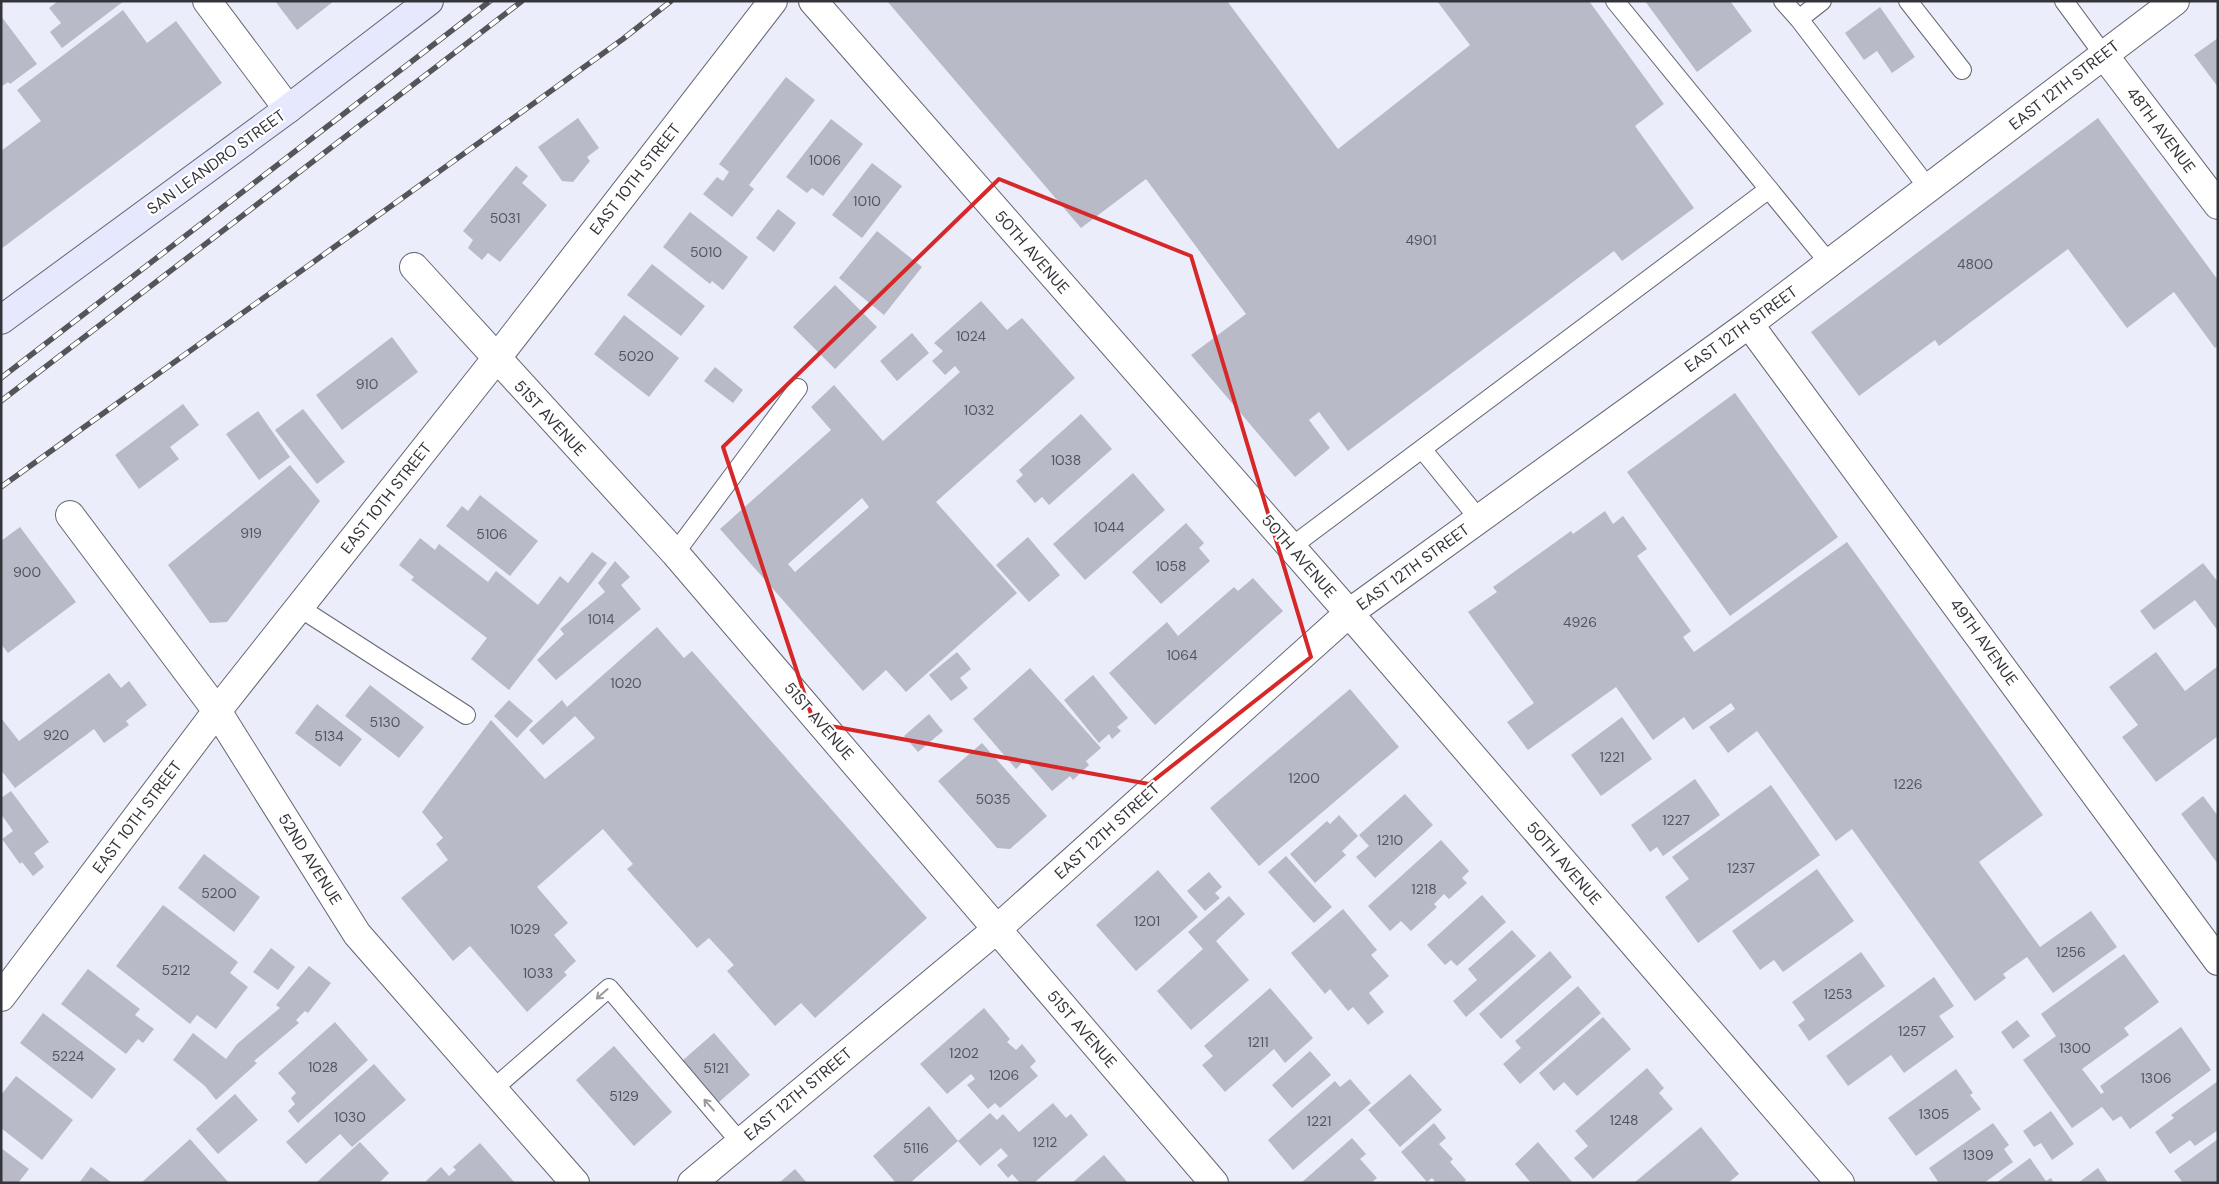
<svg xmlns="http://www.w3.org/2000/svg" width="2219" height="1184" font-family="'DM Sans',sans-serif">
  <style>
    .building { fill: #b8bac7; fill-rule: evenodd }
    .lines { fill: none; stroke-linecap: round; stroke-linejoin: round }
    .lane-casing { stroke: #646672; stroke-width: 20 }
    .street-casing { stroke: #646672; stroke-width: 30 }
    .secondary-casing { stroke: #646672; stroke-width: 30 }
    .lane { stroke: #fff; stroke-width: 18 }
    .street { stroke: #fff; stroke-width: 28 }
    .secondary { stroke: #e6e8fd; stroke-width: 28 }
    .rail-casing { stroke: #54555b; stroke-width: 5.5 }
    .rail { stroke: #fff; stroke-width: 4; stroke-dasharray: 11; stroke-linecap: butt }
    .oneway { stroke: #9a9a9c }
    .marked { fill: none; stroke: #d62828; stroke-width: 4; stroke-linejoin: round }
    .labels { text-anchor: middle; dominant-baseline: central; stroke-width: 4.5; stroke-linejoin: round; paint-order: stroke }
    .number-label { font-size: 14px; fill: #55565d }
    .street-label { font-size: 16px; fill: #34353a; stroke: #fff }
  </style>
  <rect width="100%" height="100%" fill="#ebedfa"/>
  <path class="building" d="M58,1h66l-62,47 -12,-16 11,-9 -12,-15z
    M275,1h59l-37,29z
    M887,1h340l111,148 132,-104 -33,-44h152l75,103 -29,22 59,82 -72,53 -8,-10 -266,200 -29,-39 -10,8 21,28 -35,29 -104,-122 55,-41 -100,-135 -65,49z
    M1645,1h85l22,30 -55,41z
    M1880,7l35,50 -23,16 -15,-22 -13,9 -19,-27z
    M123,10l24,33 29,-22 46,62 -221,166v-98l40,-30 -24,-31z
    M1,16l36,48 -27,20 -2,-2 -7,5z
    M2218,38v49l-24,-32z
    M786,77l29,23 -66,85 5,4 -22,28 -29,-23 14,-17 6,4 6,-9 -10,-8z
    M578,118l21,30 -12,9 3,4 -17,21 -11,-1 -24,-34z
    M2098,118l120,162v66l-3,2 -41,-56 -47,36 -59,-79 -129,97 -4,-6 -76,56 -48,-64z
    M831,119l32,25 -40,52 -11,-8 -5,5 -21,-16z
    M872,163l30,23 -40,52 -30,-23z
    M516,166l12,10 -6,7 25,22 -47,57 -12,-9 -6,7 -14,-12 5,-8 -10,-9z
    M778,209l18,14 -22,29 -18,-14z
    M690,212l58,45 -25,33 -11,-9 -2,3 -47,-37z
    M877,231l45,36 -38,48 -45,-37z
    M652,264l53,42 -24,30 -54,-41z
    M835,285l42,42 -42,42 -42,-42z
    M981,301l26,29 15,-12 53,60 -139,124 81,91 -111,99 -20,-22 -23,21 -143,-162 111,-99 -20,-23 23,-22 49,56 77,-69 -5,-6 -10,9 -13,-14 11,-10 -9,-8zM862,498l7,9 -74,65 -7,-8z
    M624,315l55,43 -30,39 -55,-43z
    M912,333l17,20 -32,28 -17,-20z
    M392,337l26,35 -76,58 -26,-35z
    M715,367l28,23 -10,13 -29,-22z
    M1735,393l103,144 -108,79 -103,-144z
    M183,404l16,21 -29,22 9,12 -40,30 -24,-34z
    M303,409l42,53 -28,22 -42,-54z
    M258,411l32,46 -31,23 -33,-46z
    M1081,414l31,35 -63,56 -7,-8 -7,6 -19,-22 7,-6 -4,-5z
    M290,465l30,36 -93,121 -17,1 -42,-58z
    M1133,473l32,37 -80,70 -32,-36z
    M480,495l58,46 -28,35 -64,-50 16,-20 6,5z
    M1605,511l8,13 10,-8 24,33 -10,7 54,75 -8,6 11,15 153,-110 196,273 -64,47 61,85 51,-36 26,36 -64,46 -26,-36 -24,17 3,4 -31,23 -123,-172 -16,12 -79,-110 -29,22 -19,-26 26,-18 -4,-6 -38,27 -9,-13 -31,23 -37,-53 -88,63 -21,-28 27,-19 -66,-91 29,-20 -4,-5 78,-56 2,3z
    M1186,523l18,20 -5,5 11,13 -49,43 -29,-32z
    M20,527l56,75 -68,51 -7,-9v-103z
    M1028,537l32,38 -31,27 -33,-37z
    M420,538l15,12 4,-6 49,38 8,-11 42,34 22,-29 8,7 24,-31 15,11 -98,127 -38,-31 16,-21 -76,-58 3,-3 -15,-12z
    M615,561l15,16 -9,8 20,24 -85,71 -19,-20 27,-26 -4,-5 45,-37 -7,-9z
    M2203,563l15,19v49l-23,-31 -41,30 -14,-19z
    M1253,578l30,33 -128,114 -46,-52 58,-51 11,14 56,-49 4,4z
    M657,627l27,31 8,-7 235,267 -112,100 -14,-15 -26,23 -48,-55 7,-6 -25,-27 -12,10 -70,-79 6,-5 -30,-35 -66,58 31,36 -14,12 22,26 -12,11 3,3 -40,37 -57,-66 -17,15 -52,-63 47,-38 -12,-16 7,-6 -21,-26 69,-92 54,59 50,-41 -20,-22 -32,29 -14,-15 33,-30 5,7z
    M957,652l14,17 -11,9 8,10 -17,13 -22,-26z
    M2156,652l29,39 33,-25v70l-62,46 -34,-45 16,-12 -29,-38z
    M1030,668l71,80 -15,13 3,4 -16,15 -3,-4 -18,15 -27,-31 -9,9 -43,-50z
    M109,673l12,15 8,-7 18,24 -21,16 3,4 -25,18 -10,-14 -79,59 -14,-18v-52l18,23z
    M1093,675l35,43 -11,9 4,4 -9,8 -3,-5 -10,9 -35,-43z
    M370,685l54,42 -25,31 -54,-42z
    M1350,689l49,58 -140,119 -49,-58z
    M509,700l24,21 -16,17 -23,-22z
    M317,704l45,35 -22,28 -45,-34z
    M929,714l14,17 -25,21 -14,-16z
    M1622,717l30,42 -51,37 -30,-41z
    M982,743l65,73 -37,33 -13,-1 -59,-67z
    M1695,779l25,36 -57,41 -6,-9 -7,5 -19,-27z
    M1771,785l49,70 -122,88 -33,-46 24,-18 -17,-22z
    M11,791l38,51 -15,11 10,14 -11,9 -11,-14 -2,2 -18,-25 11,-8 -12,-17v-16z
    M1405,794l28,31 -58,53 -19,-21 13,-11 -10,-11z
    M2203,796l15,20v48l-37,-50z
    M1339,815l19,21 -16,15 4,4 -31,28 -25,-29 37,-33 3,3z
    M1441,840l28,31 -7,7 5,5 -18,16 -5,-5 -10,10 3,3 -26,24 -10,-10 -11,10 -22,-25z
    M204,854l56,43 -26,35 -56,-44z
    M1286,856l46,51 -18,16 -46,-51z
    M1817,869l37,52 -71,51 -9,-12 -14,10 -28,-39z
    M1158,870l40,47 -62,54 -40,-46z
    M1209,872l13,15 -7,6 5,5 -15,13 -18,-20z
    M1482,895l24,27 -49,44 -6,-6 -6,5 -18,-20z
    M1229,896l16,18 -29,27 33,39 -58,50 -34,-39 46,-42 -15,-17z
    M163,905l75,57 -8,11 18,14 -32,42 -19,-14 -7,9 -74,-58z
    M1343,909l34,41 -6,5 18,21 -20,17 15,19 -16,13 -15,-18 -5,4 -18,-22 -5,5 -34,-41z
    M1512,930l24,26 -70,61 -13,-16 24,-21 -9,-11z
    M271,948l24,19 -17,23 -25,-18z
    M1550,951l22,26 -71,62 -22,-25z
    M1861,952l24,34 -76,55 -11,-16 7,-5 -13,-18z
    M2124,954l35,48 -35,26 5,7 -47,34 19,25 3,-2 -4,-6 81,-59 30,43 -81,59 -9,-13 -8,5 -11,-14 -30,21 -49,-68 33,-24 -15,-22z
    M309,966l22,17 -23,30 -3,-2 -9,9 3,3 -45,38 3,2 -41,37 -11,-14 -32,-26 20,-27 33,26 11,-15 43,-36 -4,-3z
    M88,969l52,40 -5,6 19,14 -11,14 -5,-4 -12,15 -65,-50z
    M1934,977l20,29 -15,10 15,21 -50,36 -13,-18 -43,31 -22,-30z
    M1578,986l23,27 -81,71 -17,-20 18,-16 -6,-7z
    M1270,988l43,50 -28,25 -11,-14 -49,43 -23,-27 11,-9 -9,-10z
    M984,1008l26,31 -3,3 9,8 6,-6 14,17 -6,6 8,9 -38,32 -5,-5 -7,6 -21,-24 8,-6 -4,-5 -24,20 -27,-30z
    M43,1013l73,56 -24,30 -72,-56z
    M1603,1017l28,32 -54,47 -13,-14 -10,9 -15,-18z
    M2017,1020l13,16 -17,13 -12,-17z
    M335,1022l33,38 -70,63 -10,-12 7,-7 -4,-6 5,-5 -18,-20z
    M714,1033l36,42 -31,27 -37,-41z
    M614,1046l58,66 -38,34 -58,-66z
    M1310,1051l21,24 -39,33 -20,-23z
    M374,1064l32,36 -54,47 -12,-13 -34,30 -20,-22z
    M1647,1068l17,20 -5,5 14,16 -80,70 -19,-21 14,-12 -13,-15z
    M1956,1069l17,24 -3,2 11,14 -65,47 -28,-38z
    M1410,1074l32,36 -42,37 -32,-37z
    M16,1076l57,44 -31,40 -41,-32v-33z
    M1350,1079l21,24 -78,67 -25,-30 67,-59 5,6z
    M2218,1081v49l-23,16 -5,-6 -20,14 -15,-22 19,-14 -3,-3z
    M235,1094l23,26 -40,34 -22,-25z
    M1053,1103l13,15 5,-4 17,21 -54,48h-14l-8,-9 -4,4 -11,-13 11,-9 -7,-8 -21,18 -22,-25 32,-28 7,7 6,-6 16,18z
    M929,1106l29,35 -48,42h-14l-23,-27z
    M2051,1111l23,33 -22,16 -11,-17 -7,4 -11,-16z
    M1434,1123l12,15 -7,6 14,15 -3,3 16,18 -3,3h-27l-4,-5 -5,4 -26,-30z
    M1993,1123l16,22 -5,4 9,13 -29,21h-45l-10,-15z
    M1701,1127l38,47 -11,9h-94z
    M1352,1138l14,16 -6,5 17,19 -6,5h-70z
    M190,1139l39,44h-88z
    M2218,1139v44h-35l-9,-12z
    M360,1142l29,31 -10,10h-63z
    M1538,1142l35,41h-42l-16,-19z
    M480,1143l35,40h-88l-1,-2 15,-14 8,9 7,-6 -3,-3z
    M1,1148l28,21 -11,14h-17z
    M1104,1155l24,28h-56z
    M2030,1158l16,23 5,-3 3,5h-58z
    M91,1167l21,16h-33z
    M2098,1168l10,15h-30z
    M795,1169l12,14h-28z"/>
  <g class="lines">
    <defs>
      <path id="lane" d="M1615,1l215,263
        M1783,1l16,18
        M1822,1l-23,18 130,170
        M1908,1l54,69
        M2064,1l39,53
        M1422,449l57,70
        M1291,547l478,-358
        M675,553l123,-165
        M300,608l166,107
        M493,1089l116,-101 131,154"/>
      <path id="street" d="M207,1l81,108
        M813,1l536,612 491,570
        M2103,54l115,151
        M414,267l261,286 539,630
        M1749,324l469,637
        M70,515l147,196 140,223 218,249
        M1,997l216,-286 279,-352 277,-358
        M692,1183l305,-254 352,-316 400,-289 426,-323"/>
      <path id="secondary" d="M1,320l287,-211 141,-108"/>
    </defs>
    <use href="#lane" class="lane-casing"/>
    <use href="#street" class="street-casing"/>
    <use href="#secondary" class="secondary-casing"/>
    <use href="#lane" class="lane"/>
    <use href="#street" class="street"/>
    <use href="#secondary" class="secondary"/>
    <defs>
      <path id="rail" d="M1,378l489,-377
        M1,401l521,-400
        M1,487l622,-448 48,-38"/>
    </defs>
    <use href="#rail" class="rail-casing"/>
    <use href="#rail" class="rail"/>
  </g>
  <defs><path id="oneway-shaft" d="M-6 0H5M1.5-3L5.5 0L1.5 3" fill="none" stroke-width="1.6" stroke-linecap="round" stroke-linejoin="round" transform="scale(1.25)"/></defs>
  <g class="oneway">
    <use href="#oneway-shaft" transform="translate(602 994) rotate(139)"/>
    <use href="#oneway-shaft" transform="translate(709 1105) rotate(-131)"/>
  </g>
  <path class="marked" d="M999,179l192,77 120,401 -162,127 -335,-61 -91,-276z"/>
  <g class="labels">
    <g class="number-label">
      <text x="825" y="160">1006</text>
      <text x="867" y="201">1010</text>
      <text x="505" y="218">5031</text>
      <text x="1421" y="240">4901</text>
      <text x="706" y="252">5010</text>
      <text x="1975" y="264">4800</text>
      <text x="971" y="336">1024</text>
      <text x="636" y="356">5020</text>
      <text x="367" y="384">910</text>
      <text x="979" y="410">1032</text>
      <text x="1066" y="460">1038</text>
      <text x="1109" y="527">1044</text>
      <text x="251" y="533">919</text>
      <text x="492" y="534">5106</text>
      <text x="1171" y="566">1058</text>
      <text x="27" y="572">900</text>
      <text x="601" y="619">1014</text>
      <text x="1580" y="622">4926</text>
      <text x="1182" y="655">1064</text>
      <text x="626" y="683">1020</text>
      <text x="385" y="722">5130</text>
      <text x="56" y="735">920</text>
      <text x="329" y="736">5134</text>
      <text x="1612" y="757">1221</text>
      <text x="1304" y="778">1200</text>
      <text x="1908" y="784">1226</text>
      <text x="993" y="799">5035</text>
      <text x="1676" y="820">1227</text>
      <text x="1390" y="840">1210</text>
      <text x="1741" y="868">1237</text>
      <text x="1424" y="889">1218</text>
      <text x="219" y="893">5200</text>
      <text x="1147" y="921">1201</text>
      <text x="525" y="929">1029</text>
      <text x="2071" y="952">1256</text>
      <text x="176" y="970">5212</text>
      <text x="538" y="973">1033</text>
      <text x="1838" y="994">1253</text>
      <text x="1912" y="1031">1257</text>
      <text x="1258" y="1042">1211</text>
      <text x="2075" y="1048">1300</text>
      <text x="964" y="1053">1202</text>
      <text x="68" y="1056">5224</text>
      <text x="323" y="1067">1028</text>
      <text x="716" y="1068">5121</text>
      <text x="1004" y="1075">1206</text>
      <text x="2156" y="1078">1306</text>
      <text x="624" y="1096">5129</text>
      <text x="1934" y="1114">1305</text>
      <text x="350" y="1117">1030</text>
      <text x="1624" y="1120">1248</text>
      <text x="1319" y="1121">1221</text>
      <text x="1045" y="1142">1212</text>
      <text x="916" y="1148">5116</text>
      <text x="1978" y="1155">1309</text>
    </g>
    <g class="street-label">
      <text transform="translate(2064 85) rotate(-38)">EAST 12TH STREET</text>
      <text transform="translate(2161 130) rotate(53)">48TH AVENUE</text>
      <text transform="translate(216 162) rotate(-36)">SAN LEANDRO STREET</text>
      <text transform="translate(635 179) rotate(-52)">EAST 10TH STREET</text>
      <text transform="translate(1032 252) rotate(49)">50TH AVENUE</text>
      <text transform="translate(1741 329) rotate(-36)">EAST 12TH STREET</text>
      <text transform="translate(550 418) rotate(47)">51ST AVENUE</text>
      <text transform="translate(386 498) rotate(-52)">EAST 10TH STREET</text>
      <text transform="translate(1299 556) rotate(49)">50TH AVENUE</text>
      <text transform="translate(1413 567) rotate(-36)">EAST 12TH STREET</text>
      <text transform="translate(1984 642) rotate(54)">49TH AVENUE</text>
      <text transform="translate(819 721) rotate(49)">51ST AVENUE</text>
      <text transform="translate(137 817) rotate(-53)">EAST 10TH STREET</text>
      <text transform="translate(1107 831) rotate(-42)">EAST 12TH STREET</text>
      <text transform="translate(310 859) rotate(58)">52ND AVENUE</text>
      <text transform="translate(1564 863) rotate(49)">50TH AVENUE</text>
      <text transform="translate(1082 1029) rotate(49)">51ST AVENUE</text>
      <text transform="translate(798 1094) rotate(-40)">EAST 12TH STREET</text>
    </g>
  </g>
  <rect width="2219" height="1184" fill="none" stroke="#34353a" stroke-width="5"/>
</svg>
